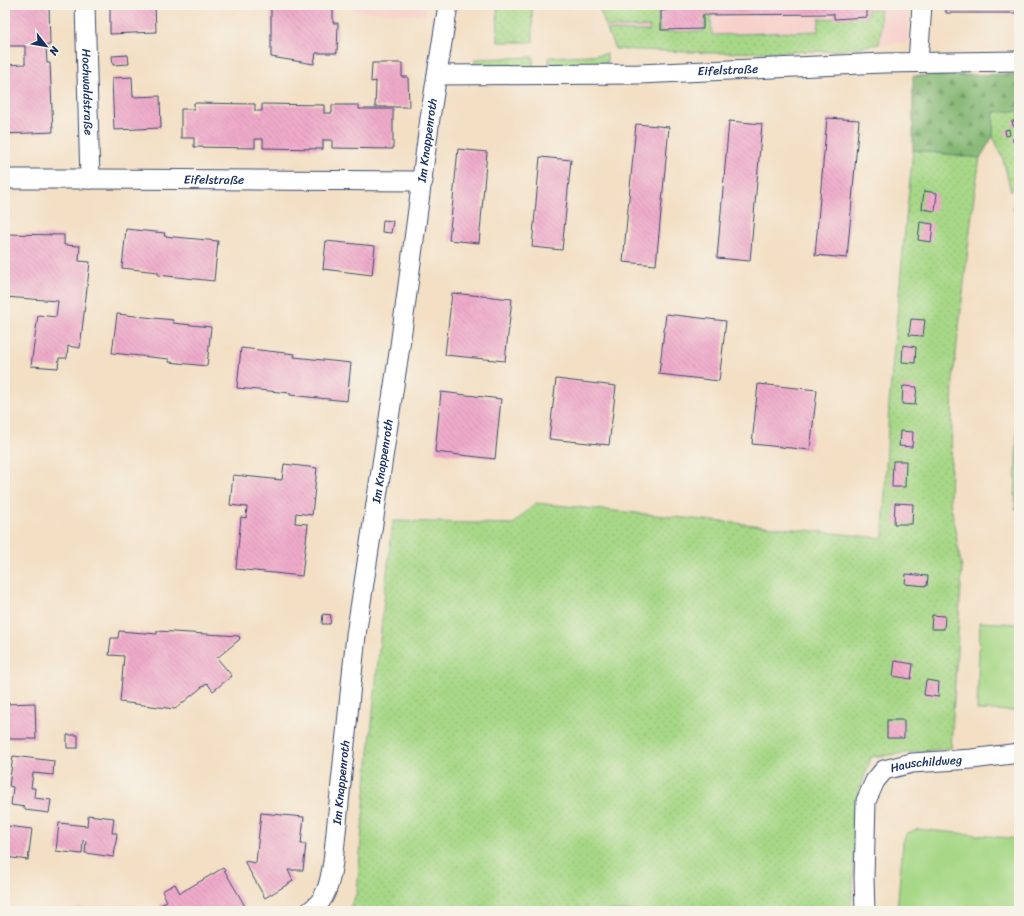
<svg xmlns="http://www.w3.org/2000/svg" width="1024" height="916" font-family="Sriracha,sans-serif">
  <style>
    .built { fill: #f7d0cb }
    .green { fill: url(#green-dots); stroke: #618472 }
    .forest { fill: url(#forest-firs); stroke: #507469 }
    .pitch { fill: #a7d887; stroke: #618472 }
    .building { fill: url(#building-back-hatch) }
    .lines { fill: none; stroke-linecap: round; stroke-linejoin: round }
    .street-casing { stroke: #3b496d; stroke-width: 21 }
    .street { stroke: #fff; stroke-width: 19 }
    .labels { text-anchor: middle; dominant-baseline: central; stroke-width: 4; stroke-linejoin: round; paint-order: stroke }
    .street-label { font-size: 12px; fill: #1b2f5e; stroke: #f7f3e8 }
  </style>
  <defs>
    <pattern id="green-dots" width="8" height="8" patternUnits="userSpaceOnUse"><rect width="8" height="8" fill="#a7d887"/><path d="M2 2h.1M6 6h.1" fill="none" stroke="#8fba77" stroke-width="1.8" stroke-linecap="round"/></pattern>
    <pattern id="forest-firs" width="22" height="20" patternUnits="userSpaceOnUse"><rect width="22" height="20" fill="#85b874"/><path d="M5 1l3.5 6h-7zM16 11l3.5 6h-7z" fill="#6c9662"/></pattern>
    <pattern id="building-back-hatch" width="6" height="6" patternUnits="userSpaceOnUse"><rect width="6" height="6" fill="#efabc9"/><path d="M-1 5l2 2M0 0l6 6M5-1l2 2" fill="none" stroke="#cc93af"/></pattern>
  </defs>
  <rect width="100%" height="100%" fill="#f7f3e8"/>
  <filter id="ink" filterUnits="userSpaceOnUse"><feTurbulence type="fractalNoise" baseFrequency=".025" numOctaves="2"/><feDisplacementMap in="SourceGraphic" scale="8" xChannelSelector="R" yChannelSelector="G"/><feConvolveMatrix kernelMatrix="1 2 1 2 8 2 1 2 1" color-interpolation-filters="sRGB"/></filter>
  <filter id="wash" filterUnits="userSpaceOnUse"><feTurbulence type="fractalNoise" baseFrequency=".012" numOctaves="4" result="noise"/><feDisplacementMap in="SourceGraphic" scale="16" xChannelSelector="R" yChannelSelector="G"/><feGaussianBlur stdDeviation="0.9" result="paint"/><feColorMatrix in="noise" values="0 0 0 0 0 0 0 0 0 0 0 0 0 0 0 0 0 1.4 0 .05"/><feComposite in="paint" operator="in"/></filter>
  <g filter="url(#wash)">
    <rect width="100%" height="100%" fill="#f3dfc4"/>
    <path class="built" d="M353,5h74l-2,10 -71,-4z
      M599,5h310l-2,38 -28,1 -43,7 -125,2 -96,-4 -9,-22z"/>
    <path class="green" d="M497,5h35l1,37h-35z
      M633,5h25l2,27 44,-1 1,-15h6l1,19 106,-4 1,-12 48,-2v-7l13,-1 1,22 -2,13 -43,7 -125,2 -96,-4 -8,-19 42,1 1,-4h-44l-6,-17z
      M607,54v9l-58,2v-8z
      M533,57v9h-59l1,-7z
      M994,111h25v69l-8,11 -9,-35 -9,-20z
      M913,150l67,8 -6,38 -21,183 -3,122 12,68 -11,179 -80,9 -12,36 -8,118h-503l9,-18 7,-89 21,-214 8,-69 120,3 23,-21 347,35 6,-134 15,-165z
      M1019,193v17h-6l1,-8z"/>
    <path class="forest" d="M1019,74v37l-25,1 -1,24 -13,22 -67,-8v-74z"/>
    <path class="pitch" d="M1019,323v186h-4z
      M980,622l39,2v87l-42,-1z
      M917,829l102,10v72h-122l6,-69 4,-9z"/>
    <g id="blocks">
      <path class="building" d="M5,5h44l1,40h-4l1,18h3l3,69 -48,2v-69l20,-1v-18h-20z
        M110,5h45l1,27 -46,2z
        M271,5h62v18h5l-1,30h-21l-2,11 -43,-7z
        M668,5h199v12l-33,2v-5l-131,1v14l-42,1v-19l7,-1z
        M946,5h73v8h-73z
        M128,55l1,9 -16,1 -1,-9z
        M372,63h30v14h6l1,30h-34l1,-26 -5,1z
        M132,77l1,20 27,-1 1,32 -47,2 -2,-52z
        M194,103l61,1v7h7v-7l62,1v8h8v-8h27v4h34v40l-61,-1v-8h-9v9l-60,-1v-9h-8v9l-61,-1v-9h-13v-29h13z
        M827,118l32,2 -12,138 -32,-3z
        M729,121l33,3 -12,137 -33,-3z
        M1012,121h6l1,4 -6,1z
        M636,124l33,3 -13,138 -33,-3z
        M1009,129l1,6 -4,1 -1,-6z
        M1019,137v5h-6v-4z
        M458,149l29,3 -8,91 -30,-3z
        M540,157l31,3 -9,90 -30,-3z
        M924,191l13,2 -2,18 -13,-2z
        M383,220l10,1 -2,12 -9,-1z
        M920,222l13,2 -2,18 -13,-2z
        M126,229l39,4 -1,3 54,5 -4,40 -56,-6v-3l-36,-4z
        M5,234l59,1v10l16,1 -1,15 11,1 -10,86 -12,-2 -1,12h-8l-1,10 -27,-2 7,-51 18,2 2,-16 -53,-4z
        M326,241l49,5 -3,29 -49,-6z
        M452,293l60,6 -7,62 -60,-6z
        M117,314l56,6v3l38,4 -4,39 -38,-4v-3l-57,-6z
        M666,314l60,7 -7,60 -60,-7z
        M911,319l14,1 -2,16 -14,-1z
        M903,345l13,2 -1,16 -13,-1z
        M241,348l54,6 -1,3 57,6 -4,38 -57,-6v-2l-53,-5z
        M556,379l60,7 -7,59 -60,-6z
        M758,384l59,6 -7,60 -58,-6z
        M903,386l14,1 -2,18 -13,-1z
        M441,392l60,7 -6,60 -60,-7z
        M5,409h3l-2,20h-1z
        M900,431l13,1 -1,15 -13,-1z
        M893,461h13l-1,26h-13z
        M284,464l33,4 -5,47 -16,-2 -1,10 13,1 -6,52 -66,-7 5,-52 5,1 1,-11 -17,-2 3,-30 49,5z
        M895,503l18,1 -1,20h-18z
        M906,574l22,2 -1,10 -22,-2z
        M323,614l8,1 -1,9h-8z
        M932,615l13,1 -1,13h-13z
        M119,631l38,3v-3l82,5 1,3 -23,19 15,18 -19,15 -6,-8 -32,26 -55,-7 4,-46 -15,-1 2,-17h7z
        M895,661l18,3 -2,15 -18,-3z
        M926,680l13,2 -1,15 -14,-2z
        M35,703l1,36h-31v-35z
        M887,720h17v18h-17z
        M67,735h11v13h-11z
        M13,756l41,5 -1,14 -20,-2 -2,15h4l-1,10 17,2 -2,13 -24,-3v-3l-14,-2 2,-18 -4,-1z
        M261,813l43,4 -3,27h5l-3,26h-15l5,11 -28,17 -21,-37 12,2z
        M88,815l26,3 -2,15h5l-3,24 -29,-4 1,-12 -3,-1 -1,14 -26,-3 3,-28 28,3z
        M7,826l25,3 -4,31 -23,-3z
        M223,868l22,38 -10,5h-73l-3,-5 8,-5 -5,-10 13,-7 5,9z
        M77,908l15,2v1h-15z"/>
    </g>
  </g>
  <g filter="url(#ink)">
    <use href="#blocks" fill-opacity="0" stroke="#3b496d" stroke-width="1"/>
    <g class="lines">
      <defs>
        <g id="street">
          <path id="s1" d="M85,5l5,174"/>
          <path d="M918,62l4,-57"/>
          <path id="s2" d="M437,75l202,-1 244,-11 136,-2"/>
          <path id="s3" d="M5,179h91l327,2"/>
          <path id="s4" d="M310,911c17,-11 20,-30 23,-49l23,-227 44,-289 30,-228 18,-113"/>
          <path id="s5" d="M865,911l-1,-33 2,-77 9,-20 9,-11 28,-7 60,-4 47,-6"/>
        </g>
      </defs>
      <use href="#street" class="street-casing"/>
      <use href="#street" class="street"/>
    </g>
  </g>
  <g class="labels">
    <g class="street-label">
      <text stroke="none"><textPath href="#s2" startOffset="291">Eifelstraße</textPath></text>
      <text stroke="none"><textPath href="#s1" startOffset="87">Hochwaldstraße</textPath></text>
      <text stroke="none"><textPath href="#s4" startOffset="784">Im Knappenroth</textPath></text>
      <text stroke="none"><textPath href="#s3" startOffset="209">Eifelstraße</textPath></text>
      <text stroke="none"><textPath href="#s4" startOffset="460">Im Knappenroth</textPath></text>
      <text stroke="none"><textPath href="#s5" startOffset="189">Hauschildweg</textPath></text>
      <text stroke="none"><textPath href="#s4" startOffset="136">Im Knappenroth</textPath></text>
    </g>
  </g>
  <rect width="1024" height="916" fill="none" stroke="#f7f3e8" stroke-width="20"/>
  <g transform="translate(46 46) rotate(121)" stroke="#f7f3e8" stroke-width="3" paint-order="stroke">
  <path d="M0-3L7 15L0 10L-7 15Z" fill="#1b2f5e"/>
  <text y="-6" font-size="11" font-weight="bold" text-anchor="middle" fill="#1b2f5e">N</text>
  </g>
</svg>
